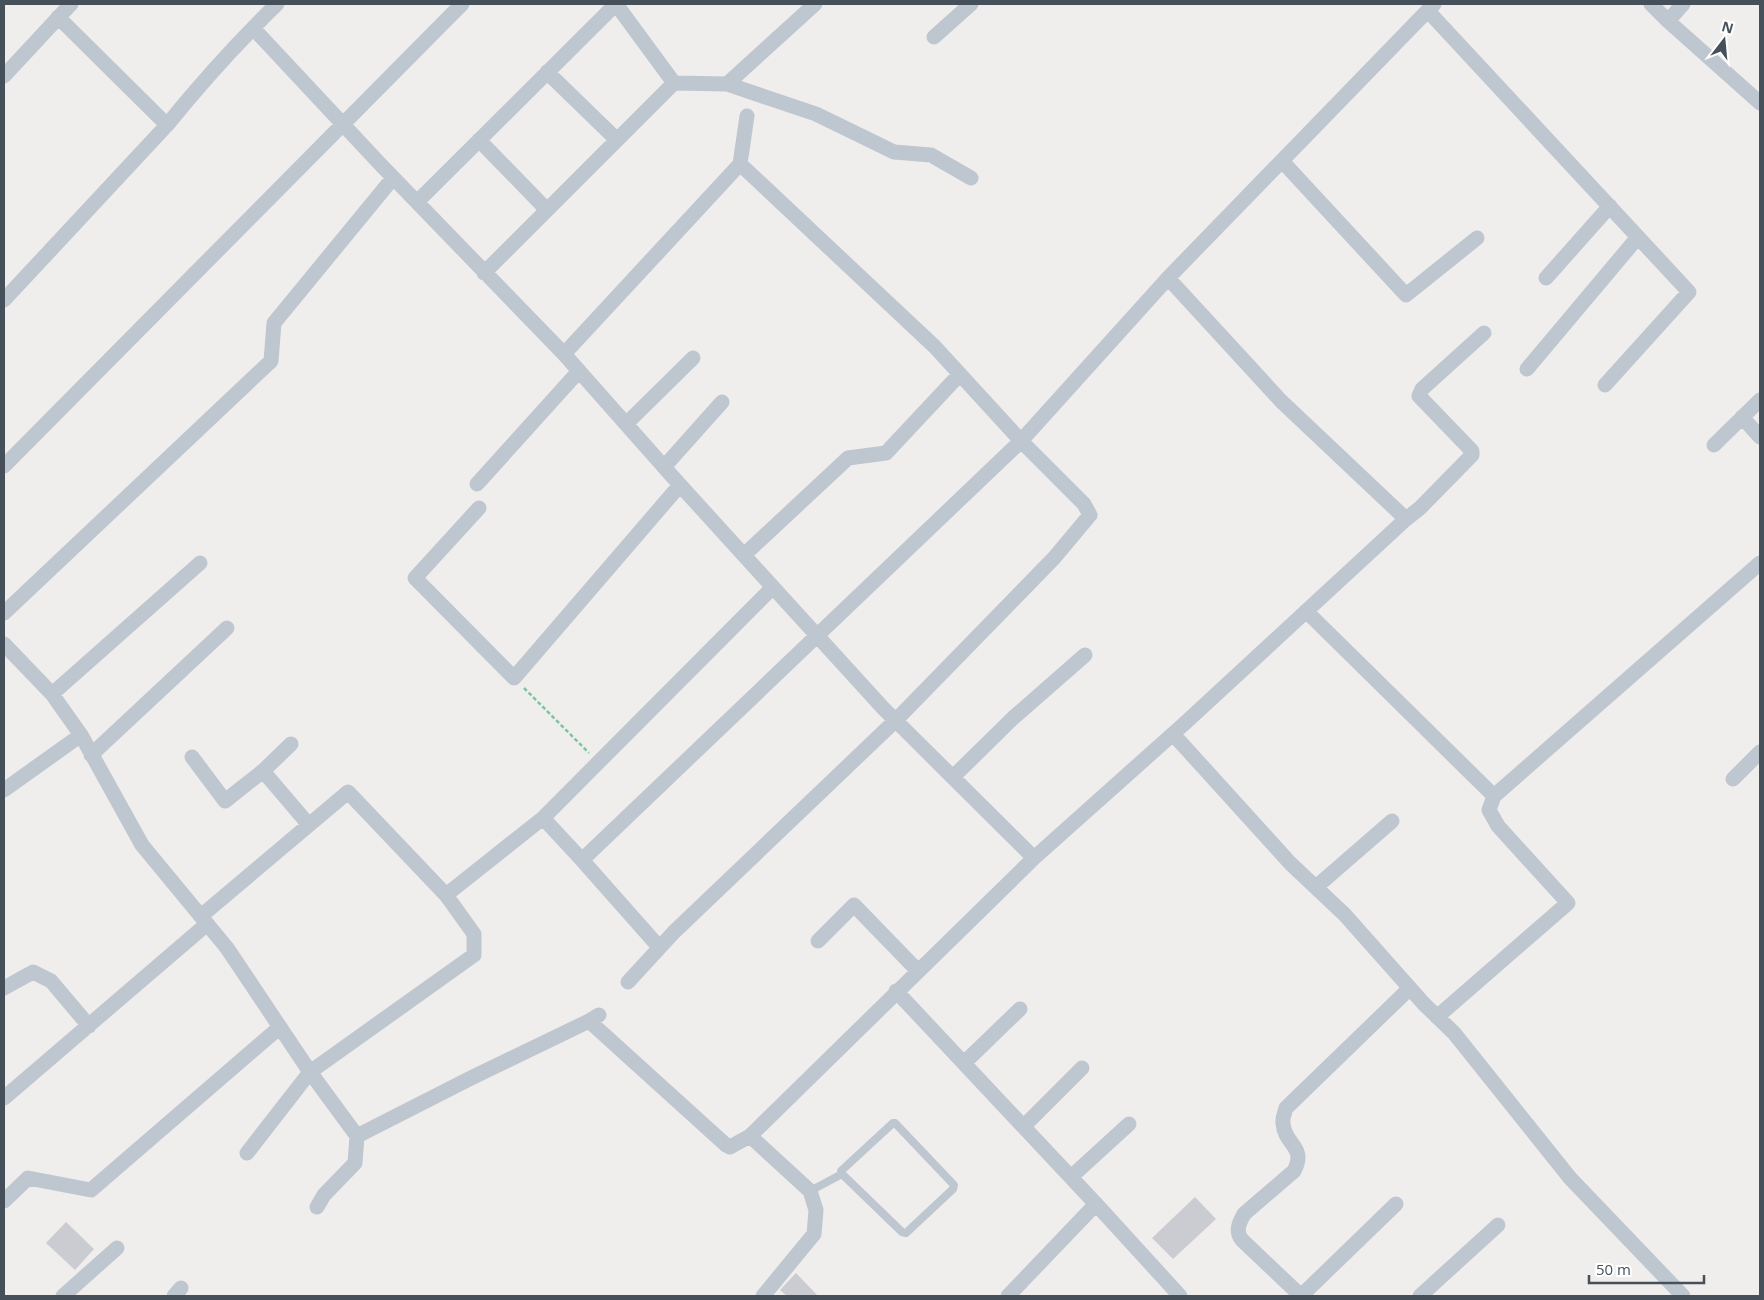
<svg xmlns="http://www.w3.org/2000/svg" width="1764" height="1300" font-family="'Open Sans',sans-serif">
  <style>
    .building { fill: #caccd2 }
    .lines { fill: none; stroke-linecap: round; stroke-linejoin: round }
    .path { stroke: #75c9a0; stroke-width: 2.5; stroke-dasharray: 4 2.5; stroke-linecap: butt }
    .lane { stroke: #bec7cf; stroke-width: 8 }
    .street { stroke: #bec7cf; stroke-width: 15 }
  </style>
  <rect width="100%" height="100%" fill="#f0eded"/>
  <path class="building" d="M1195,1197l21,22 -43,40 -21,-21z
    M66,1222l28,27 -19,21 -29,-27z
    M796,1273l22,23h-31l-7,-6z"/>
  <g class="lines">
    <path class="path" d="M524,688l65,65"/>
    <path class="lane" d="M810,1191l32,-17 -1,-3 52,-48h2l59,62 -1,4 -47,44 -4,-1 -60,-58"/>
    <path class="street" d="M616,4l58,79
      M1651,4l17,17 92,82
      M1428,11l261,281 -84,93
      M58,17l109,108
      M1668,21l15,-17
      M253,28l128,137 183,189 116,131 203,223 151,150 -284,278 60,55 6,19 -2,24 -51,62
      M934,37l37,-33
      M547,72l70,68
      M4,76l67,-72
      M727,84l88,-80
      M479,140l68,70
      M1282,161l124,134 71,-57
      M417,202l199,-198
      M484,273l190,-190 53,1 89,30 78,38 37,3 40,23
      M1546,278l64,-72
      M4,300l163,-175c34,-42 71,-83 110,-121
      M564,354l176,-190 7,-48
      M1527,369l111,-132
      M1742,417l18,20
      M626,424l67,-66
      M1714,445l46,-45
      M4,466l458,-462
      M664,467l58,-65
      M477,484l102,-113
      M479,508l-64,70 99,100 166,-193
      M1406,519l14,-11 52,-53v-4l-53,-55 3,-7 62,-56
      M744,555l104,-97 38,-5 74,-79
      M1306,611l188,185
      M4,613l267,-252 3,-38 119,-145
      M4,644l48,50 29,41 61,110 85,103 83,124 47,64 114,-58 118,-57 10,-6
      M52,694l148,-131
      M1173,734l117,129 55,52 79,89 30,29 116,145 113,118
      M91,755l136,-127
      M192,757l33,44 38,-30 46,54
      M263,771l28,-27
      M953,777l60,-59 72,-63
      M1733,779l27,-27
      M4,790l77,-55
      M1034,858l150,-134 222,-205 -125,-118 -113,-123 266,-274
      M582,860l-39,-42 230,-231
      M1316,887l76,-66
      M201,916l147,-124 98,103
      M818,941l36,-36 64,66
      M659,947l-77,-87 439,-419 147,-163
      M628,982l46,-50 222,-212 158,-162 36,-43 -6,-11 -63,-63 -86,-94 -195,-183
      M4,988l29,-16 18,9 38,45
      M896,991l200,213 84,92
      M1437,1017l131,-114 -70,-77 -9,-16 5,-14 266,-233
      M589,1021l137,124 4,2 20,-11
      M964,1063l56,-54
      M4,1098l203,-174
      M1024,1126l58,-58
      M247,1153l63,-81 164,-117v-21l-28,-39 97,-77
      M1071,1177l58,-53
      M4,1201l24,-23 63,12 189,-163
      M317,1207l7,-12 31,-32 2,-27
      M63,1296l54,-48
      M174,1296l7,-8
      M1008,1296l88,-92
      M1301,1296l-59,-56c-7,-9 -3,-17 2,-26l50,-43c13,-25 -10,-26 -11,-48 -1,-5 2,-11 3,-15l124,-120
      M1301,1296l95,-92
      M1420,1296l78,-71"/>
  </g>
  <rect width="1764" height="1300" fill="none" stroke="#46505a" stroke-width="10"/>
  <g transform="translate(1724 40) rotate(16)" stroke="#ffffff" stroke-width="4" paint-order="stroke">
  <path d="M0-4L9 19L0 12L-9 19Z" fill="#46505a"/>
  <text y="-8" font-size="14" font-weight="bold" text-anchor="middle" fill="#46505a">N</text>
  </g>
  <path d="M1589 1275v8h115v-8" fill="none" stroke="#46505a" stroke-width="2.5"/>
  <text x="1596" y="1275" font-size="15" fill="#46505a" stroke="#ffffff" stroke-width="4" paint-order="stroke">50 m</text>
</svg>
